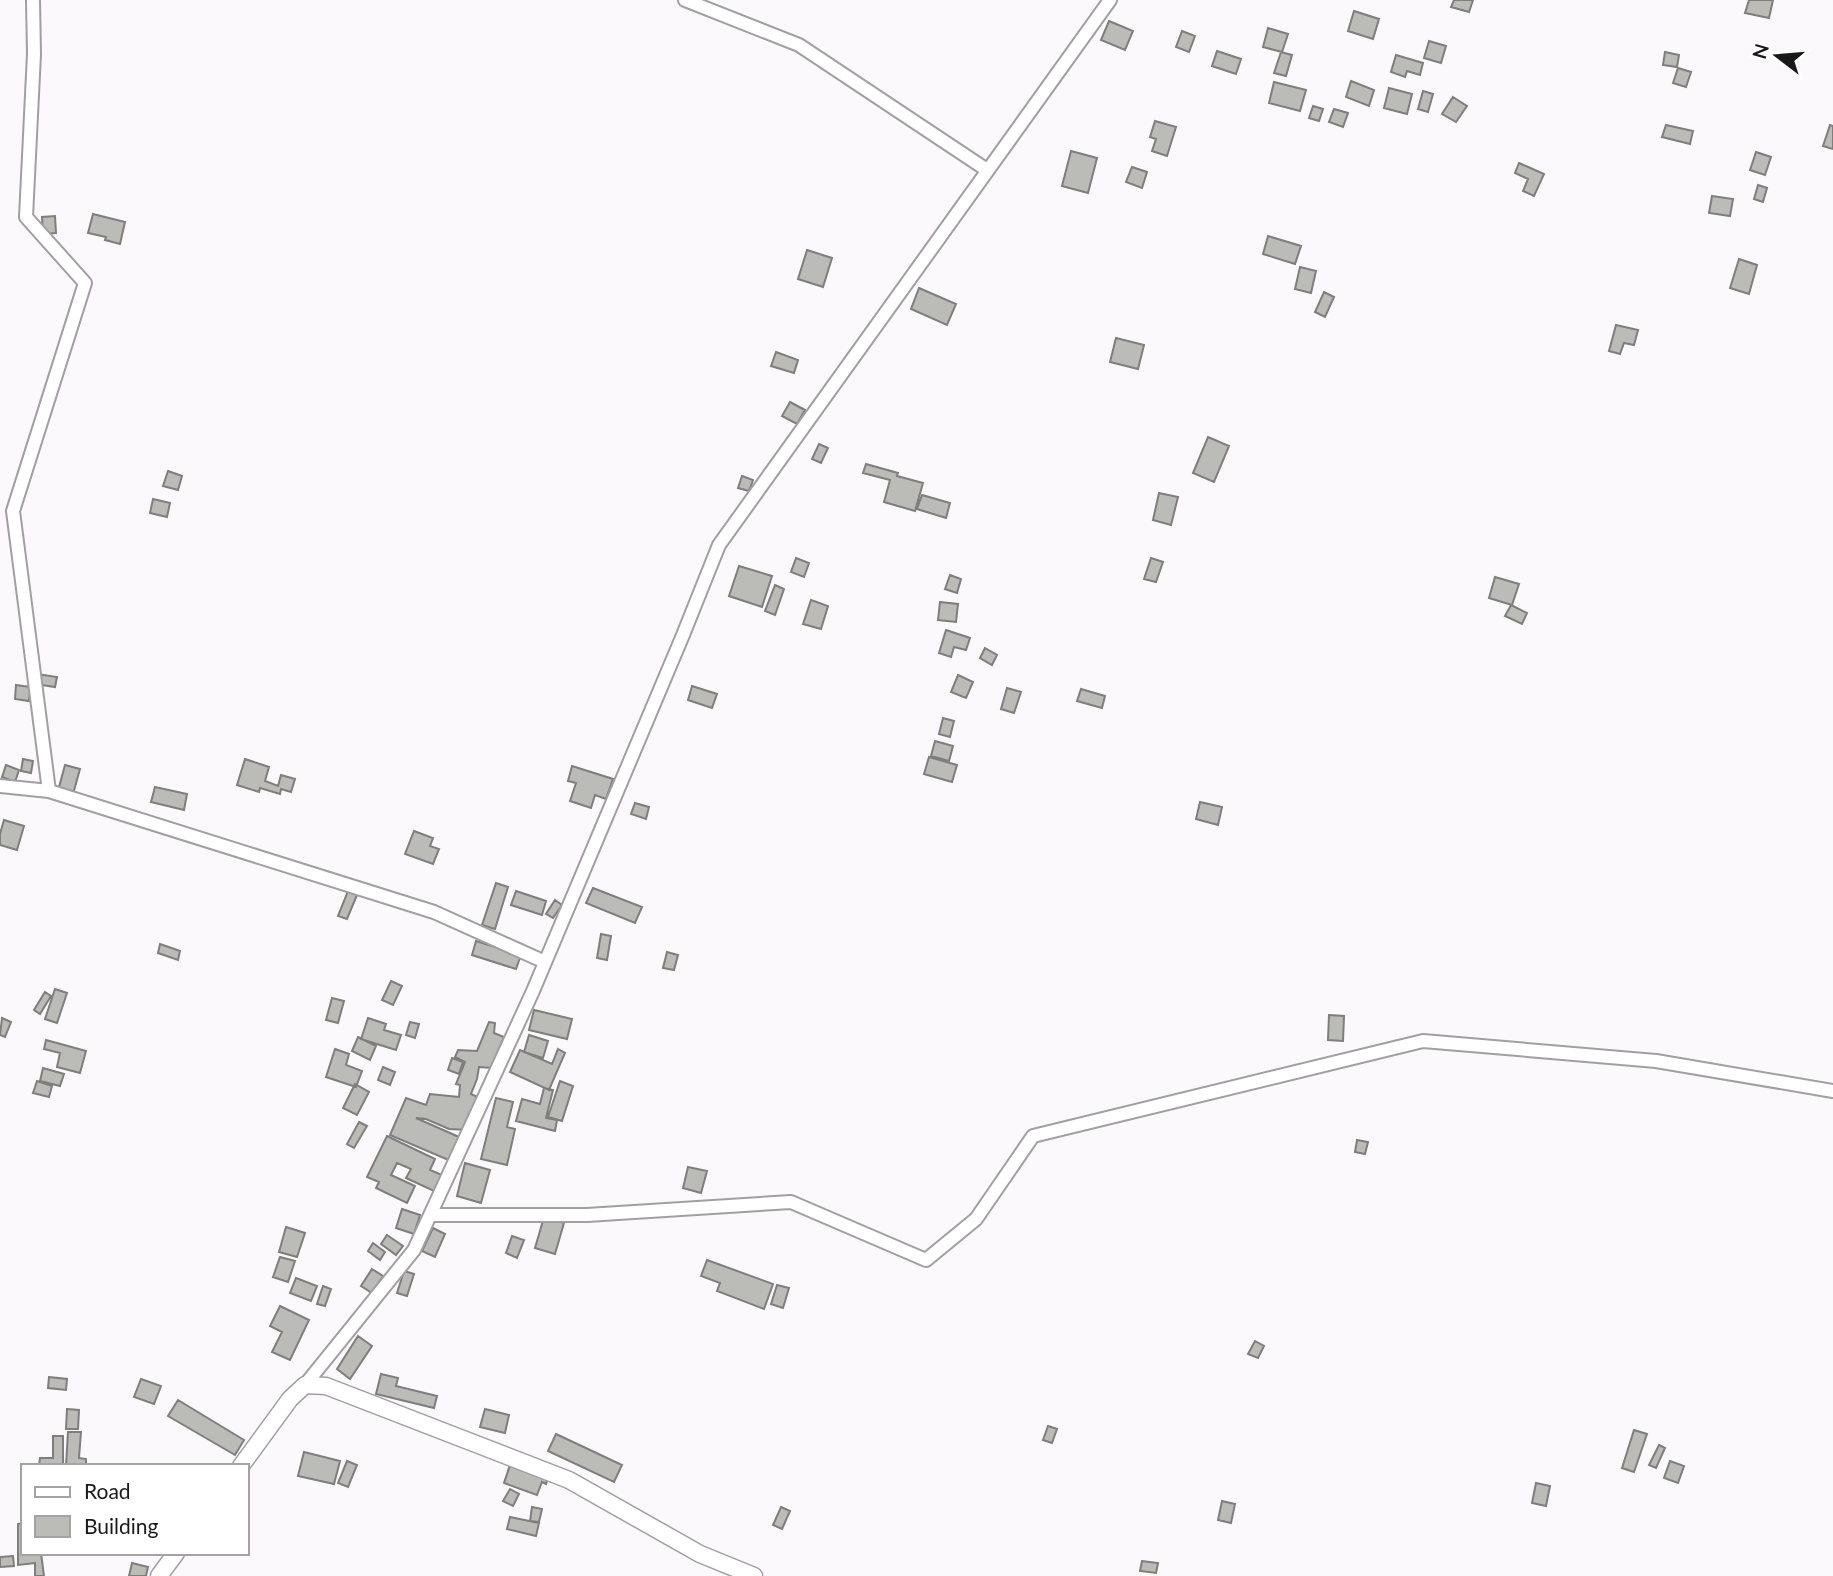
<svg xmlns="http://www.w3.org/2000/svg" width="1833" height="1576" font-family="Lato,sans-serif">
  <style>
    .building { fill: #bbbbb8; stroke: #7f7e7c; stroke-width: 2 }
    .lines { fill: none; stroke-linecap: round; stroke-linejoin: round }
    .minor-casing { stroke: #a19fa2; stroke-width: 16 }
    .tertiary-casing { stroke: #a19fa2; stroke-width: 19 }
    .minor { stroke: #fff; stroke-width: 12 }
    .tertiary { stroke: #fff; stroke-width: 16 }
  </style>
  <rect width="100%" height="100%" fill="#fbf9fc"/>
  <path class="building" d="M1454,0h19l-4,12 -18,-5z
    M1749,0h24l-4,18 -24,-5z
    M1354,11l25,8 -6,20 -25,-8z
    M1109,21l24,10 -8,19 -24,-10z
    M1268,28l20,6 -6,18 -19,-5z
    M1182,31l13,5 -6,16 -13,-5z
    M1429,41l17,5 -5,17 -17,-5z
    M1217,51l24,8 -5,15 -24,-8z
    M1281,52l11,3 -6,21 -12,-3z
    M1665,52l14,3 -2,12 -14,-2z
    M1396,55l27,8 -3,12 -13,-4 -2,6 -14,-5z
    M1678,68l13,4 -5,15 -13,-4z
    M1351,81l23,9 -5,16 -23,-9z
    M1274,82l32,8 -6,21 -31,-8z
    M1389,88l23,6 -5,20 -23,-6z
    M1423,91l10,3 -5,18 -10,-3z
    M1453,97l14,9 -11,16 -14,-8z
    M1313,106l10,3 -4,12 -10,-3z
    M1334,109l14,4 -5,14 -14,-5z
    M1155,121l21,6 -9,29 -15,-5 4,-12 -6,-2z
    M1666,125l27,6 -3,13 -28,-7z
    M1830,125l3,1v23l-10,-3z
    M1071,151l26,7 -9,35 -26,-7z
    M1756,152l15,5 -6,18 -15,-5z
    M1519,163l25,11 -10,22 -11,-5 5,-12 -13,-6z
    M1132,167l15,5 -5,16 -16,-6z
    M1758,185l9,3 -4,14 -9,-3z
    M1712,196l21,3 -3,17 -21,-3z
    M93,214l32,8 -5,22 -15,-4 1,-3 -18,-4z
    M55,216l1,17 -13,1 -1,-17z
    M1268,236l33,10 -6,18 -32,-10z
    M807,250l25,8 -9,29 -25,-8z
    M1739,259l18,6 -8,29 -19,-6z
    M1300,267l16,4 -5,22 -16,-4z
    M919,288l37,16 -9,21 -36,-16z
    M1324,292l10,5 -9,20 -10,-5z
    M1616,325l22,5 -4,15 -10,-2 -4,11 -11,-3z
    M1116,338l28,7 -6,24 -28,-7z
    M776,352l22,8 -4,13 -23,-7z
    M790,402l15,8 -8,14 -15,-8z
    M1208,437l21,9 -15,36 -21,-9z
    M819,444l9,4 -7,15 -9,-4z
    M866,464l32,9 -1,3 26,7 -8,28 -31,-9 6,-22 -27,-7z
    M168,471l14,5 -4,14 -15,-4z
    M742,476l11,4 -4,11 -11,-3z
    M1159,493l19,4 -7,28 -18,-5z
    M922,495l28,8 -4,15 -29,-9z
    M153,499l17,4 -3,14 -17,-4z
    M796,558l13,5 -5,14 -13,-5z
    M1151,558l12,4 -7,20 -12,-3z
    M739,566l33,10 -10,31 -33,-11z
    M950,575l11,4 -4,14 -12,-4z
    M1495,577l24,7 -7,21 -23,-7z
    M775,585l9,4 -9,26 -10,-4z
    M811,600l17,6 -7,23 -18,-5z
    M940,602l18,2 -2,18 -18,-2z
    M1511,605l16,8 -5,11 -17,-8z
    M946,630l24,8 -4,12 -12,-3 -3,10 -12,-4z
    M985,648l12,7 -5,10 -12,-7z
    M37,674l20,3 -2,10 -20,-3z
    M958,675l15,7 -7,16 -15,-6z
    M16,685l15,2 -2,14 -14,-2z
    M692,686l25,8 -5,14 -24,-8z
    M1007,688l14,4 -7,21 -13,-4z
    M1081,689l24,7 -3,12 -25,-7z
    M943,718l11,3 -4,16 -11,-3z
    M935,741l18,5 -4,15 -18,-5z
    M929,757l28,8 -5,17 -28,-8z
    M23,759l10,2 -2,12 -10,-2z
    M245,759l24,8 -4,14 13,5 3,-11 14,4 -4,13 -10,-3 -1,5 -20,-6 -1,4 -22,-7z
    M6,765l13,5 -4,12 -13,-5z
    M65,765l15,4 -7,25 -15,-3z
    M572,766l41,13 -7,20 -11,-4 -4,13 -21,-7 6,-18 -8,-2z
    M155,787l32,7 -3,16 -33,-8z
    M1200,802l22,5 -4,18 -22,-6z
    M635,803l14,4 -3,12 -15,-5z
    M4,820l20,6 -7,24 -17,-5v-11z
    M414,831l19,7 -3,8 9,3 -6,15 -28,-10z
    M496,883l12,4 -13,42 -13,-4z
    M593,888l49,19 -7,16 -49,-20z
    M348,891l9,4 -10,24 -9,-3z
    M516,891l30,10 -4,14 -31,-10z
    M555,900l7,5 -9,13 -7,-4z
    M601,934l10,2 -4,24 -10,-2z
    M476,941l45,14 -5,14 -44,-14z
    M160,944l20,7 -2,9 -20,-7z
    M667,952l11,3 -4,15 -11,-2z
    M391,981l11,5 -9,19 -11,-5z
    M55,989l12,4 -10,30 -12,-4z
    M45,992l6,4 -11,18 -6,-4z
    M332,998l12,3 -6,22 -12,-3z
    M534,1010l38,9 -5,20 -38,-9z
    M1329,1015l15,1 -1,25 -15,-1z
    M2,1018l9,4 -6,15 -5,-2z
    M368,1018l18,6 -2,6 17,5 -5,15 -35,-11z
    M410,1022l9,2 -4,14 -9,-3z
    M489,1022l6,1 -1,10 10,4 -13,31 -12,-1 -2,12 -6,15 11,5 -14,31 -19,-1 -23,-10 -10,-1 43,19 -1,13 -5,12 -63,-27 16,-37 20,7 4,-11 29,3 1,-12 -4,-1 9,-22 -10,-5 3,-7 19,1z
    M529,1035l19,6 -5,17 -19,-6z
    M358,1037l18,9 -6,14 -18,-9z
    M46,1040l40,11 -6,22 -23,-6 3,-14 -16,-4z
    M335,1049l14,5 -3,11 16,6 -6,16 -30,-10z
    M558,1049l7,4 -16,37 -39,-18 10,-22 32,14z
    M452,1058l11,4 -4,12 -11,-4z
    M383,1067l12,5 -5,13 -12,-5z
    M43,1068l21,6 -4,12 -20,-5z
    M37,1081l15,5 -3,11 -16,-4z
    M560,1081l13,5 -11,35 -14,-4z
    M355,1084l14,8 -12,23 -14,-7z
    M544,1088l9,2 -7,28 11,2 -2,11 -39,-10 6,-22 18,5z
    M496,1098l17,4 -6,25 8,2 -8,36 -26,-6z
    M359,1122l8,4 -13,22 -7,-4z
    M387,1136l48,23 -5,11 12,5 -8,16 -28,-13 5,-9 -14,-6 -6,12 24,11 -8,17 -31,-15 3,-6 -12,-5z
    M1357,1140l11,2 -3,12 -10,-2z
    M465,1163l25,7 -9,33 -24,-7z
    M688,1167l19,4 -6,22 -18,-5z
    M402,1209l18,6 -6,19 -18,-6z
    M544,1217l20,6 -9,31 -20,-6z
    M286,1227l19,6 -8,24 -18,-5z
    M433,1228l12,6 -10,23 -13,-6z
    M387,1235l16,11 -7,9 -15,-11z
    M512,1236l12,4 -7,18 -11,-5z
    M373,1243l12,9 -5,8 -12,-9z
    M280,1257l15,4 -7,21 -15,-5z
    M707,1260l66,24 -9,25 -47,-18 3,-8 -19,-7z
    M372,1269l11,7 -11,17 -11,-7z
    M404,1271l10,3 -7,22 -10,-3z
    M296,1278l21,8 -6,15 -21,-8z
    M777,1285l12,3 -6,20 -12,-4z
    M323,1286l8,3 -6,17 -8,-2z
    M280,1306l29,14 -19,40 -18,-8 10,-20 -12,-6z
    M358,1336l14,10 -22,33 -13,-10z
    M1255,1341l9,5 -6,12 -10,-4z
    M381,1374l17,4 -2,8 41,10 -3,12 -58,-14z
    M49,1377l18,2 -1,11 -18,-2z
    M141,1379l20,7 -7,18 -20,-7z
    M178,1400l66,40 -9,15 -67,-39z
    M67,1409l12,1 -1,19h-12z
    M485,1409l24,6 -4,18 -25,-6z
    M1048,1426l9,3 -5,14 -9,-3z
    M1634,1430l13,4 -13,38 -12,-4z
    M68,1432h13l-2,26 7,1v7h-20z
    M556,1434l66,31 -8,17 -66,-31z
    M53,1436h10v30h-24l1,-8h13z
    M1659,1445l6,3 -9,20 -7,-3z
    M304,1452l36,9 -6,23 -36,-8z
    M512,1459l38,13 -4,12 -4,-2 -5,13 -33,-12z
    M347,1461l10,4 -9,22 -10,-4z
    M1670,1461l14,5 -6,17 -14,-5z
    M1536,1483l14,3 -4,20 -14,-3z
    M510,1489l9,5 -6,12 -10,-5z
    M1222,1501l13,3 -4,19 -13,-3z
    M532,1507l10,2 -3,13 -9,-1z
    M781,1507l9,4 -8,18 -9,-4z
    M510,1517l29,6 -3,13 -29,-7z
    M23,1523v30h18l3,23h-9v-13l-17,2v-41z
    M13,1556l1,10 -14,1v-10z
    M1142,1561l16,2 -2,10 -16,-2z
    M132,1563l16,4 -2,9h-17z"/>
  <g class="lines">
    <defs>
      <path id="minor" d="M33,0l1,54 -8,163 59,66 -72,228 36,280
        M685,0l114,45 188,125
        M0,786l49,5 385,121 111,50
        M430,1215h157l204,-13 135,58 50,-41 57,-83 390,-95 233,20 177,30
        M305,1385l109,-135 119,-259 150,-356 36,-90 391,-545"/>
      <path id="tertiary" d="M241,1466l49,-67 15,-14 21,1 243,94 131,74 54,22
        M159,1576l17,-23"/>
    </defs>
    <use href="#minor" class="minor-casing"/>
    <use href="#tertiary" class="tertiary-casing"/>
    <use href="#minor" class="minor"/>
    <use href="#tertiary" class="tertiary"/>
  </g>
  <rect x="21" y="1464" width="228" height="91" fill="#ffffff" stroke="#a3a3a3" stroke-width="2"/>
  <rect x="35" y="1487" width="35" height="10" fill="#ffffff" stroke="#a3a3a3" stroke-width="2"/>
  <text x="84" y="1499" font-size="21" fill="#1a191a">Road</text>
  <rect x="35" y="1516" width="35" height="21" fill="#bbbbb8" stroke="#a3a3a3" stroke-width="2"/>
  <text x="84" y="1534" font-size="21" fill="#1a191a">Building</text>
  <g transform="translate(1777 56) rotate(286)" stroke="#ffffff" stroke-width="5" paint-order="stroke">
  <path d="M0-5L12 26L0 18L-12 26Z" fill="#1a191a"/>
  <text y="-10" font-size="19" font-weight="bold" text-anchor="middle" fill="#1a191a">N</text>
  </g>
</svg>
